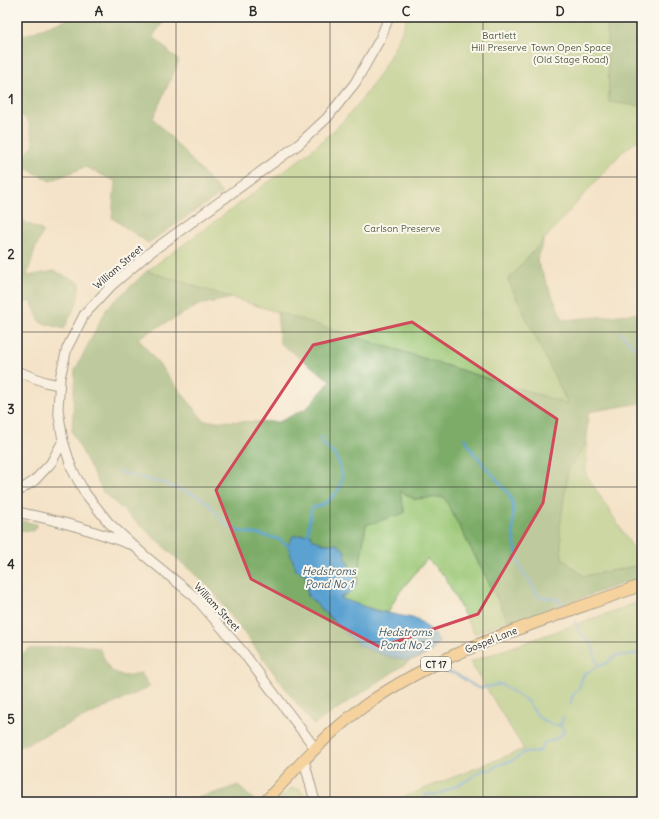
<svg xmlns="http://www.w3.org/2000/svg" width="659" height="819" font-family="Delius,sans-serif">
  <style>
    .green { fill: #9bc877; stroke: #637a51 }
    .forest { fill: #7cac68; stroke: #546c4a }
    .water { fill: #5ba2d1; stroke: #43667e }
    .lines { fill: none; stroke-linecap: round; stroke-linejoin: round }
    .stream { stroke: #5ba2d1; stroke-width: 2.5 }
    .minor-casing { stroke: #494743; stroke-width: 11 }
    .major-casing { stroke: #494743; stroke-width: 13 }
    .minor { stroke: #fff; stroke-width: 9 }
    .major { stroke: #f8bf6c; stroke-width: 11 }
    .marked { fill: none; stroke: #d1495b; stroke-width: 3; stroke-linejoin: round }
    .grid { fill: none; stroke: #2b2b2b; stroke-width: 1; stroke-opacity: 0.55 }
    .labels { text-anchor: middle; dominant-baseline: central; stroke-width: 4; stroke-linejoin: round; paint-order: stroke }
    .shield { fill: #fbf7ec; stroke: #696865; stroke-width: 1 }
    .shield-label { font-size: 9px; font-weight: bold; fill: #2b2b2b }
    .park-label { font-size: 10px; fill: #4d5a42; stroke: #fbf7ec }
    .street-label { font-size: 10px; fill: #2b2b2b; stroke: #fbf7ec }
    .water-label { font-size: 11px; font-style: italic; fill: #3e5b6d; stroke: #fbf7ec }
    .neatline { fill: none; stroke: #2b2b2b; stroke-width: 1.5 }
    .grid-label { font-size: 13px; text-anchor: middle; font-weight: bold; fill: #2b2b2b }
  </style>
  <rect width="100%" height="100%" fill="#fbf7ec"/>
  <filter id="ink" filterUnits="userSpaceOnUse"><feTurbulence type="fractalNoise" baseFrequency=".025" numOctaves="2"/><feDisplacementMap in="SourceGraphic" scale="8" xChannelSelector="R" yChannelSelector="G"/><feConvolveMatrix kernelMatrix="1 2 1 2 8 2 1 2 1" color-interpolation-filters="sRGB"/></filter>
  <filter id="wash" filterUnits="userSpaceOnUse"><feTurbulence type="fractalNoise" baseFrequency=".012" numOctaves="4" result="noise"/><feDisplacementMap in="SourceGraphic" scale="16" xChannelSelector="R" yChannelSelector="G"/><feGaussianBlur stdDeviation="0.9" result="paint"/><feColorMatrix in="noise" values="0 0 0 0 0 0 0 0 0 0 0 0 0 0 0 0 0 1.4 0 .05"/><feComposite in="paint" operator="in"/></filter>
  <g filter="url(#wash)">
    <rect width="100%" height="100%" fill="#f4e3c8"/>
    <path class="green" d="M407,17h200l2,85 33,4v31l-20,15 -114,128 60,124 -421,-133c35,-25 70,-51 105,-77 23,-17 47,-33 68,-51 39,-34 70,-77 87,-126z
      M587,441l-1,33 56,88v3l-58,11 -22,-17 -2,-32 8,-56z
      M399,490l15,9 30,-2 64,123 -34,14 -29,-57 -18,-18 -30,36 -9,18 -31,-8 -17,-7 13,-8 4,-8 9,-58z
      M642,601v201h-251l133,-53 -54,-87z
      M291,788l8,1 9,10 1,3h-31z"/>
    <path class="forest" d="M74,17h93l-14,19 26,25 -26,57 69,75 -74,50 -36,-25 3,-37 -30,-14 -35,14 -31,-17 15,-20 -6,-24 -11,-7v-75z
      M607,17h35v89l-33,-4z
      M17,218l26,13 -9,21 -7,24 28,-5 25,12 -3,20 -13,26 -24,-7 -9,-21 -14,3z
      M544,239l-7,22 26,59 79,-7v90l-54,9 -1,29 -19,30 -8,56 2,32 22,17 58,-11v12l-132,46 -66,-126 -30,2 -14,-8 5,22 -39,12 -9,57 -11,-22 -1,-9 -8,-7h-13l-11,-5 -7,35v10l2,12 45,44 50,20 10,-1 -100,66 -102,-136 -108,-97 -31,-60 3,-62 32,-62 40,-37 85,27 -33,7 -61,33 66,83 75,1 28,-14 24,-27 -51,-38 -3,-31 291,92 -60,-124z
      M17,520l20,4 -3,7 -17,-1z
      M80,645l19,3 11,22 14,6 17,-3 9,14 -133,61v-27l2,-1 -2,-62 12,-9z
      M237,785l18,16 -1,1h-72l43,-12z"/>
    <path class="water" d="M310,534l3,5 11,5h13l8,7 1,9 11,22 -4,8 -13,8 37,13 40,8 8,6 15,16c-5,12 -25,21 -37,19 -8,-1 -36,-10 -42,-14 -3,-1 -5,-4 -8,-6l-45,-44 -2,-12v-10l-10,-4 -8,-24 5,-10z"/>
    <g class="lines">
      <path class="stream" d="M620,332l14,15 8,5
        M465,438l8,14 36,42 4,11v28l5,28 6,13 6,7 6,12 4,4 17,2 7,7
        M119,472l43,11 36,13 11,8 18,22 10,5 25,4 16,4 12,8
        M308,536c0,-4 2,-24 4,-28 11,-2 16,-6 23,-14 11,-12 7,-28 -1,-40 -3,-4 -7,-5 -10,-9 -1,-2 -2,-6 -4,-8
        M575,622l7,13 8,7 3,6 3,12 3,5
        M445,671l11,3 20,13 6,1 19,-4 26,17 11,15 5,4 10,5h8
        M570,704l3,-9 6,-7 4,-12 3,-3 14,-8 7,-2 8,-7 27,-3
        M419,802l8,-3 -3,-4 6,-1 4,1 7,-2 27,-13 9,-7 7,-3h7l5,-4 17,-6 12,-8 8,1 8,-3 3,-7 12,-4 8,-7 -3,-7 2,-8"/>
    </g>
  </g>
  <g filter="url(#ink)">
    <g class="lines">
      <defs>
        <path id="minor" d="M17,371l28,11 14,3
          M17,492l17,-11 17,-18 12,-22
          M17,512c39,8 76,18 112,32
          M315,748l-73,-97 -48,-55 -49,-40 -36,-33 -24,-30 -13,-24 -9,-28 -5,-32 2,-31 7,-30 17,-33 28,-30 36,-31 151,-110 28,-26 28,-35 25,-44 9,-22
          M304,760l11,42"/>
        <path id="major" d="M265,802c31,-34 61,-68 98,-95 83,-60 184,-87 279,-122"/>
      </defs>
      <use href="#minor" class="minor-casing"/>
      <use href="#major" class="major-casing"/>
      <use href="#minor" class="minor"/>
      <use href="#major" class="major"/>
    </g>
  </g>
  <path d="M0 0H659V819H0ZM412,322l145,97 -14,84 -65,111 -98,33 -129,-68 -35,-89 97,-145z" fill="#f4e3c8" fill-opacity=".55" fill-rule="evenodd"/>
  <path class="marked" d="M412,322l145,97 -14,84 -65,111 -98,33 -129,-68 -35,-89 97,-145z"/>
  <path class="grid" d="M176,17v785M330,17v785M483,17v785M17,177h625M17,332h625M17,487h625M17,642h625"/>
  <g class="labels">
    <rect class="shield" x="421" y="657" width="30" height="14" rx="3"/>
    <g class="shield-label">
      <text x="436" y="664">CT 17</text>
    </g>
    <g class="park-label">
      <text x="499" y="35">Bartlett<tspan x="499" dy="12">Hill Preserve</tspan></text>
      <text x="571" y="47">Town Open Space<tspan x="571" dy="12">(Old Stage Road)</tspan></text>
      <text x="402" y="228">Carlson Preserve</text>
    </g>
    <g class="street-label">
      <text transform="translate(118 267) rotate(-41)">William Street</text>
      <text transform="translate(217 607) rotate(47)">William Street</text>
      <text transform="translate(491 640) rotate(-22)">Gospel Lane</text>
    </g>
    <g class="water-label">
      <text x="329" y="571">Hedstroms<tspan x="329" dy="13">Pond No 1</tspan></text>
      <text x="405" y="632">Hedstroms<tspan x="405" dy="13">Pond No 2</tspan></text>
    </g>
  </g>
  <rect width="659" height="819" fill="none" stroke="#fbf7ec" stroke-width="44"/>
  <rect x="22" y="22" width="615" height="775" class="neatline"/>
  <g class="grid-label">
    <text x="99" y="16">A</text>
    <text x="253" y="16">B</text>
    <text x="406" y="16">C</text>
    <text x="560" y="16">D</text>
    <text x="11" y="104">1</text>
    <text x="11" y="259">2</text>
    <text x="11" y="414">3</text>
    <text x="11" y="569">4</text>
    <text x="11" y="724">5</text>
  </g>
</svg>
